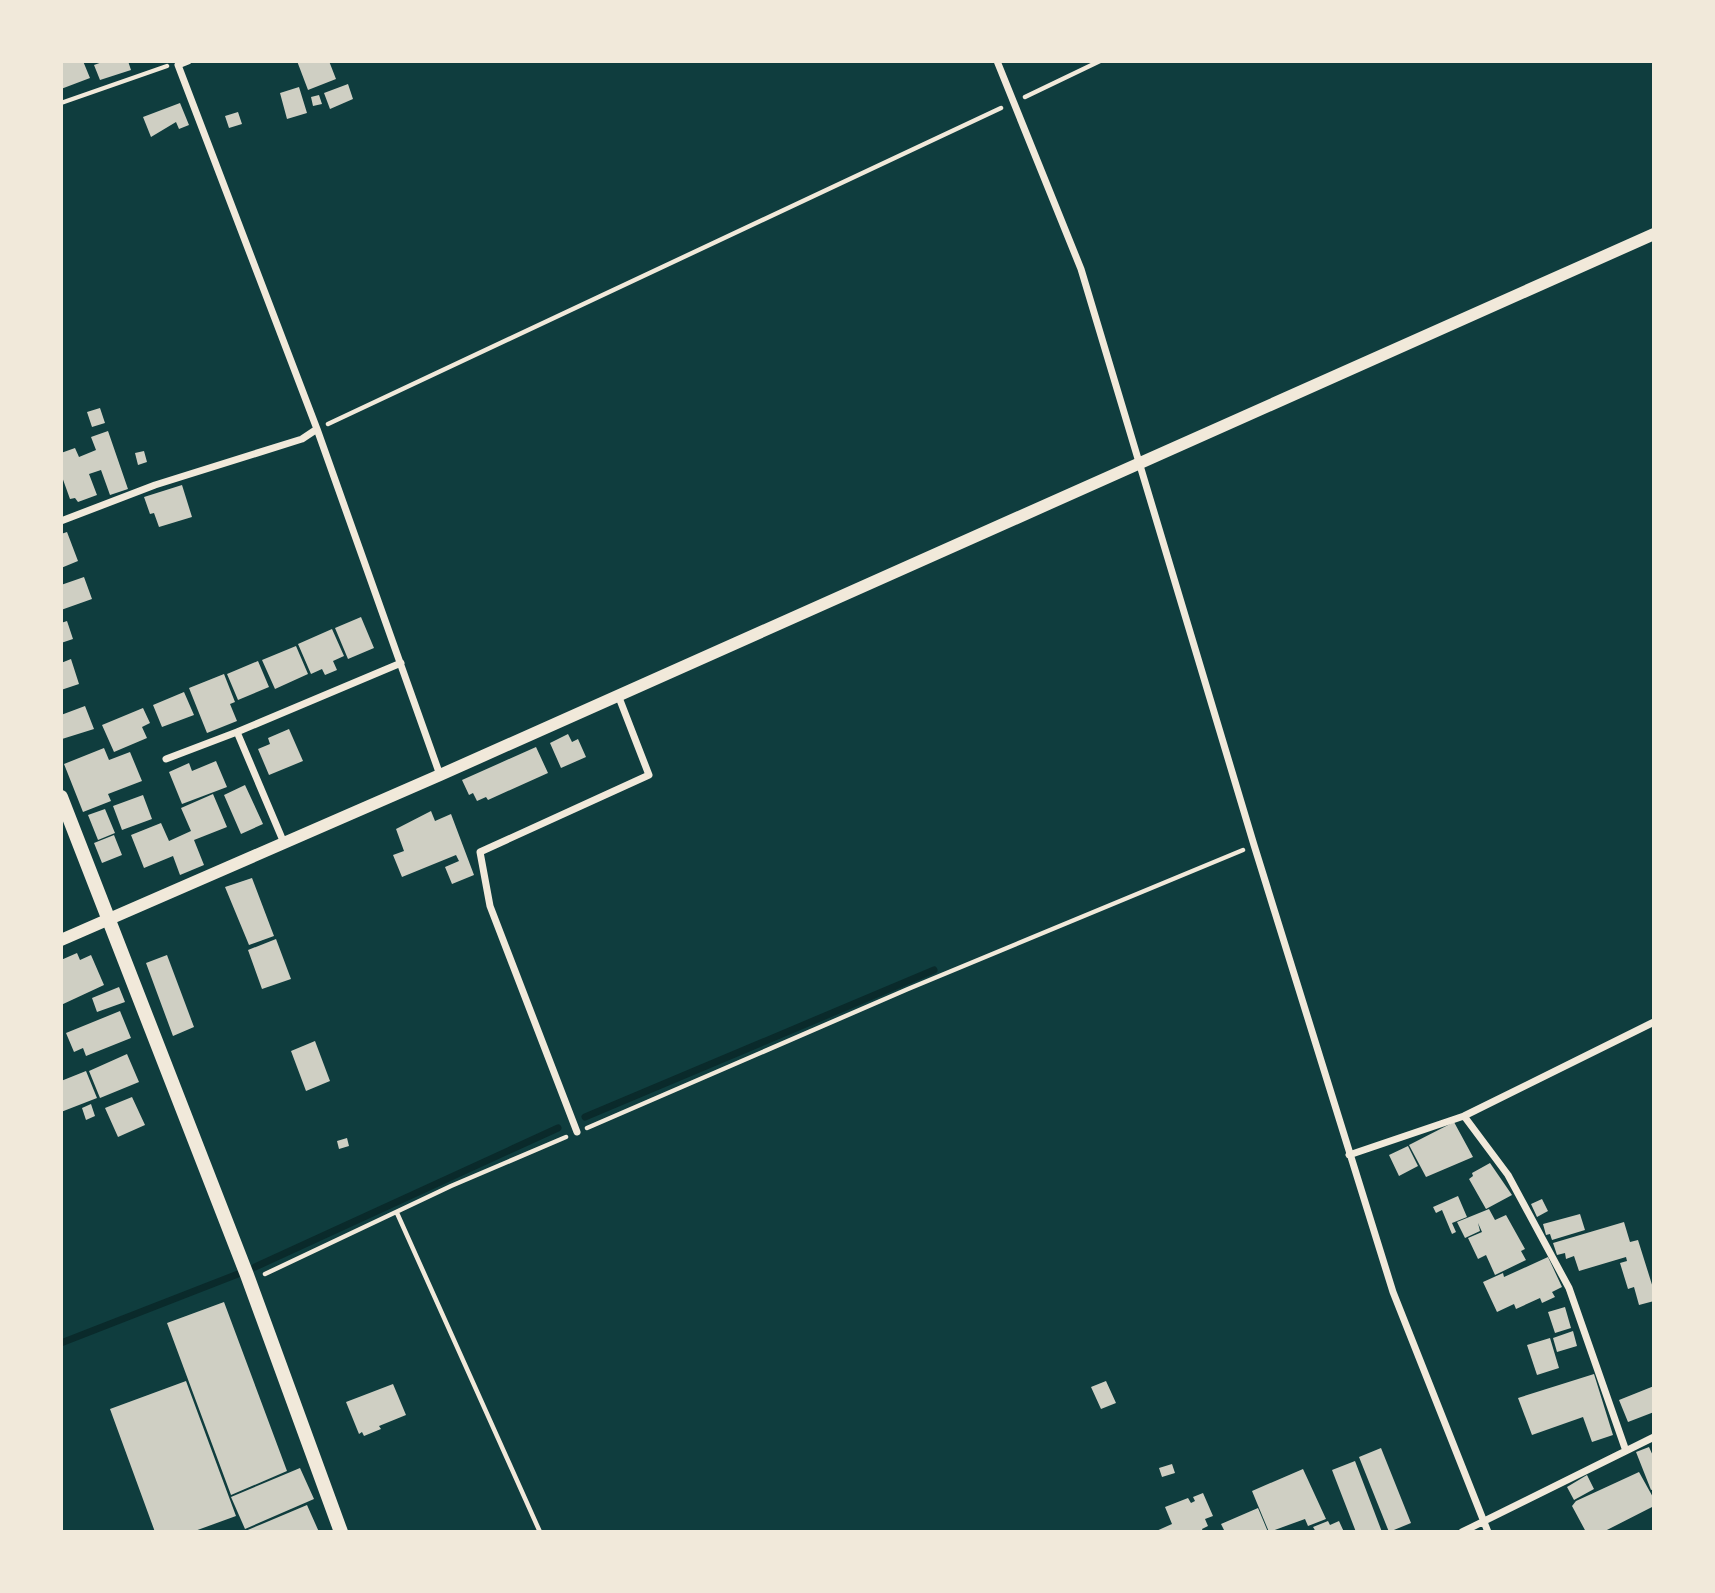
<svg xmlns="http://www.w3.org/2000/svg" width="1715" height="1593" font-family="Manrope,sans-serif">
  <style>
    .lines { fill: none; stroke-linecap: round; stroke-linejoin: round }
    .stream { stroke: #0a2a2b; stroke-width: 7 }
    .building { fill: #cfcfc3 }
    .path { stroke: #f1e9da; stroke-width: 4.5 }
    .minor { stroke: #f1e9da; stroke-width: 7 }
    .tertiary { stroke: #f1e9da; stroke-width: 12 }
    .secondary { stroke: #f1e9da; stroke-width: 14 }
  </style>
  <rect width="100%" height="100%" fill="#0f3d3e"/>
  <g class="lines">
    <path class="stream" d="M585,1117l349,-147
      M255,1267l303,-139
      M61,1343l177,-69"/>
  </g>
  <path class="building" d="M61,61h22l7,17 -29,11z
    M105,61h23l3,9 -31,10 -6,-15z
    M297,61h32l7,18 -28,11z
    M348,84l5,15 -23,10 -6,-16z
    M299,87l8,26 -20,6 -7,-26z
    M319,95l3,9 -9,2 -2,-9z
    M180,103l9,22 -10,4 -3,-7 -25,15 -8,-20z
    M238,112l4,12 -13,4 -4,-12z
    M100,408l5,15 -13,4 -5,-15z
    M108,431l20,58 -18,6 -9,-25 -12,4 8,21 -19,7 -3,-4 -5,1 -9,-25v-21l14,-5 4,9 17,-7 -5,-13z
    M144,451l3,11 -9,3 -3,-12z
    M182,485l10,32 -33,10 -5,-14 -4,1 -6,-17z
    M67,532l11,29 -17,7v-34z
    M84,577l8,22 -31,11v-25z
    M361,617l13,31 -26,11 -13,-31z
    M67,621l6,18 -12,4v-20z
    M332,629l12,27 -11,5 4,9 -12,5 -3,-6 -11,5 -13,-30z
    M296,646l12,28 -33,15 -13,-29z
    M71,659l8,25 -18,6v-27z
    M258,661l11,26 -31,13 -11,-26z
    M224,674l11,28 -5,2 7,17 -30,12 -18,-45z
    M184,692l10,23 -32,12 -9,-22z
    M85,706l9,23 -32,10 -1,-24z
    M143,708l7,15 -8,4 5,11 -33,14 -12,-27z
    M289,729l14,32 -34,14 -11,-26 12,-5 -2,-6z
    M568,734l4,8 6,-3 8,18 -25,11 -11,-25z
    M536,747l12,26 -60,27 -2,-3 -9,4 -4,-8 -4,2 -7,-15z
    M104,748l5,12 21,-8 12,29 -34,13 3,7 -28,11 -19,-48z
    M216,761l11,26 -45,17 -13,-32 20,-9 3,8z
    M245,785l18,39 -22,10 -17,-39z
    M213,794l14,33 -33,13 10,25 -24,10 -7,-19 -29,12 -13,-33 30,-12 8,18 22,-10 -10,-23z
    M143,795l9,24 -30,11 -9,-24z
    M105,809l10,24 -17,7 -10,-25z
    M431,811l4,10 16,-7 23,61 -22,9 -7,-17 14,-6 -3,-6 -54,22 -9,-22 11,-4 -8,-22z
    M114,835l8,20 -20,8 -8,-20z
    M252,878l22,58 -25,9 -24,-58z
    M276,939l15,40 -29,10 -14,-39z
    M77,953l3,7 11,-5 13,30 -43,20v-45z
    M167,955l27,72 -21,9 -27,-73z
    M119,987l6,15 -28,10 -5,-14z
    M120,1011l11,27 -45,18 -3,-8 -9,4 -8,-19z
    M315,1041l15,40 -24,10 -15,-40z
    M127,1054l12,28 -39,16 -11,-27z
    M86,1071l11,27 -36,14v-31z
    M132,1097l13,28 -27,12 -13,-29z
    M91,1104l4,12 -9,4 -4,-12z
    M1454,1122l19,35 -47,20 -17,-32z
    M347,1138l2,8 -10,3 -2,-8z
    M1408,1146l10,20 -19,10 -10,-21z
    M1490,1163l22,32 -26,14 -17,-30 4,-3 -1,-3z
    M1458,1196l9,21 -15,6 4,9 -4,2 -10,-24 -6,3 -3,-6z
    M1542,1199l6,12 -11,6 -6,-13z
    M1489,1209l6,11 11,-5 19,34 -4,2 5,9 -31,15 -9,-20 -8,4 -10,-21 14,-6 -4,-9 2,8 -15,7 -8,-16z
    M1580,1214l5,16 -33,10 -2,-6 -4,1 -3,-11z
    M1624,1222l6,20 8,-2 16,51v10l-15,4 -5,-18 -6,2 -8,-26 7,-2 -1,-4 -47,14 -5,-15 -8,3 -1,-6 -8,2 -4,-12z
    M1548,1257l14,30 -10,5 3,5 -13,6 -2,-5 -24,11 -2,-5 -17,8 -14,-30 20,-9 1,4z
    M224,1302l63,169 -56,24 -64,-172z
    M1565,1307l6,21 -16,5 -7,-21z
    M1573,1331l4,15 -20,6 -4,-14z
    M1550,1338l9,30 -22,7 -10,-30z
    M1594,1374l19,61 -21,7 -9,-25 -51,18 -14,-37z
    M186,1381l50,135 -44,16h-37l-45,-123z
    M1106,1381l10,22 -15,6 -10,-22z
    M393,1384l13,31 -27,11 2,3 -17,7 -2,-4 -3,2 -13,-32z
    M1654,1386v26l-26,10 -9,-22z
    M1649,1447l5,11v31l-3,1 -15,-38z
    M1381,1448l30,75 -22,9 -30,-75z
    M1355,1461l27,71h-26l-24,-62z
    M1172,1464l3,9 -13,4 -3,-9z
    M300,1468l14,31 -69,30 -14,-32z
    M1303,1469l23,50 -18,7 -3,-7 -36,13 -17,-41z
    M1639,1472l15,27v7l-51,26h-17l-14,-26 4,-5z
    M1587,1475l7,14 -20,11 -7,-13z
    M1203,1493l10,23 -8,3 3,7 -6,3 1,3h-49l18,-8 -7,-17 23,-9 3,5 4,-2 -2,-4z
    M307,1505l12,27h-76z
    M1258,1508l10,24h-43l-4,-8z
    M1328,1521l2,4 9,-4 5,11h-28l-3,-5z"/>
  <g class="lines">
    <path class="path" d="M1025,97l75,-36
      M61,103l106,-37
      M328,424l673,-316
      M587,1128l321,-139 335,-139
      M397,1213l143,319
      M265,1274l186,-88 115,-49"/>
    <path class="minor" d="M188,61l-10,4 139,364 123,346
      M997,61l84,208 173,576 139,447 95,240
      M61,521l94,-36 147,-46 15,-10
      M166,759l71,-27
      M284,843l-47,-111 164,-69
      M1464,1116l44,59 61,113 57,163
      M577,1132l-87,-226 -10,-54 169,-77 -31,-80
      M1349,1155l115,-39 190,-94
      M1462,1532l192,-95"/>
    <path class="tertiary" d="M61,940l379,-165 1214,-541"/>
    <path class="secondary" d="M61,797l186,478 94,257"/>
  </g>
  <rect width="1715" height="1593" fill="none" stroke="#f1e9da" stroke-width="126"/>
</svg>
